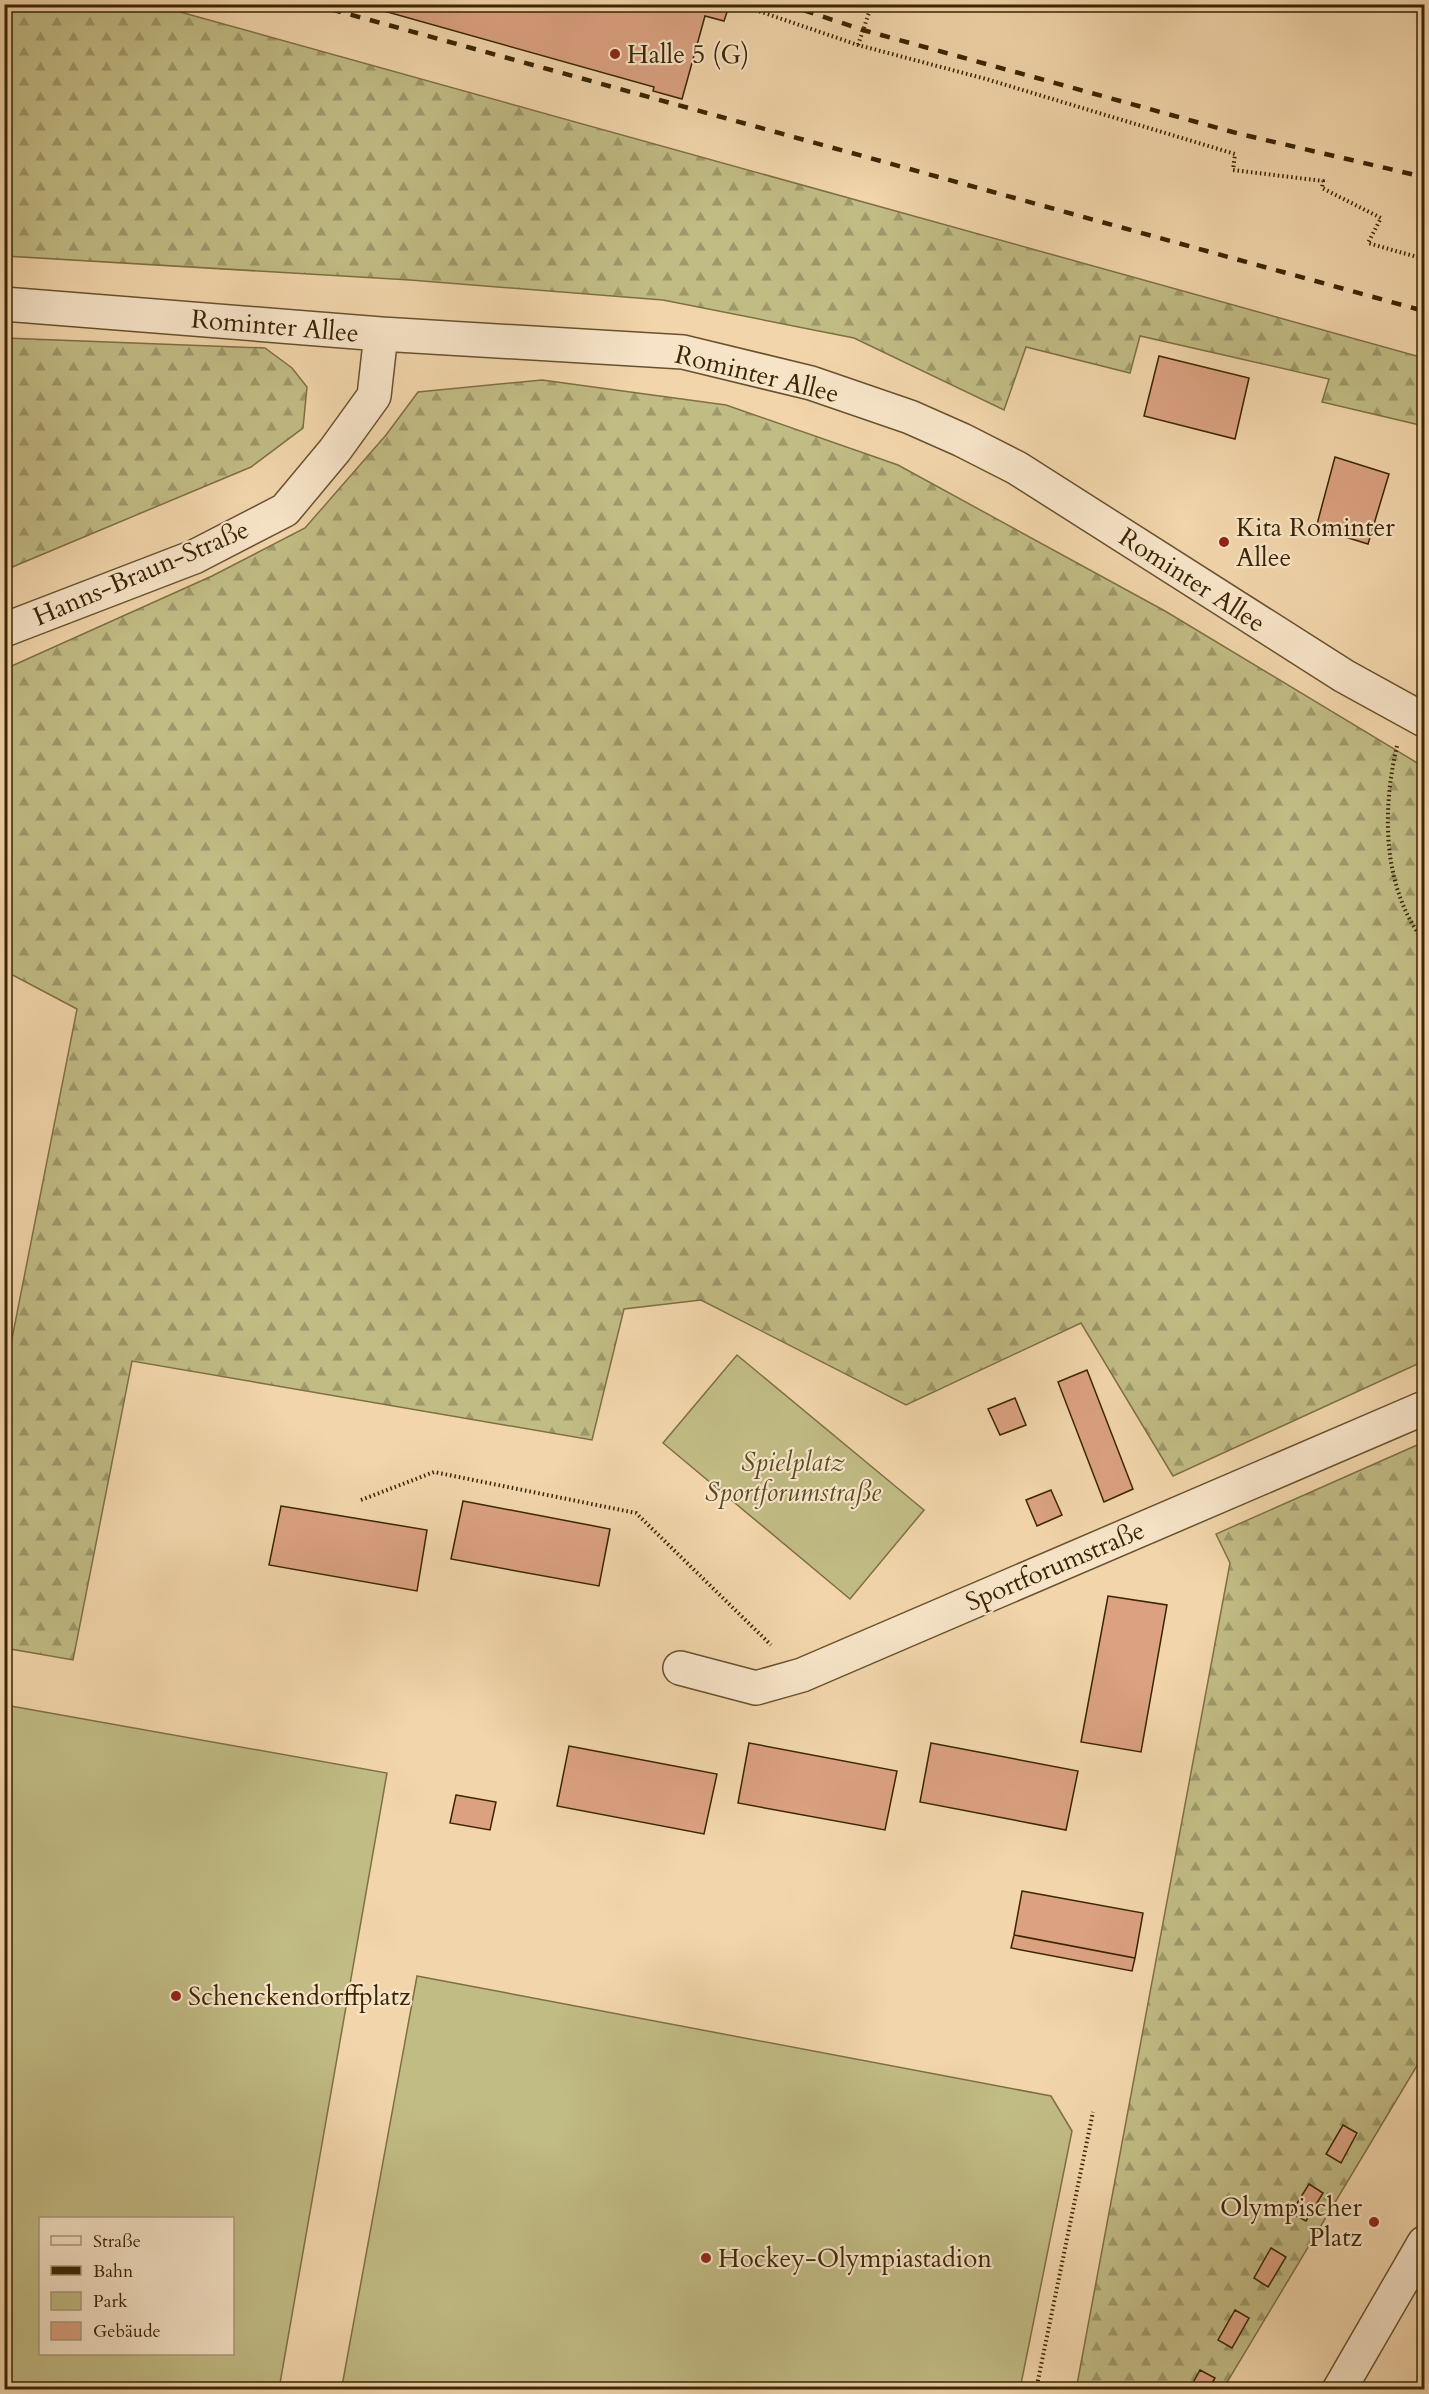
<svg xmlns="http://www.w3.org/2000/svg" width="1429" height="2394" font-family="Cardo,serif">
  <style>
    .forest { fill: url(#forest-firs); stroke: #7e7044; stroke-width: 1.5 }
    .park { fill: #c1bb84; stroke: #7e7044; stroke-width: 1.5; fill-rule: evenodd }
    .building { fill: #dba181; stroke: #3a2503; stroke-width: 1.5 }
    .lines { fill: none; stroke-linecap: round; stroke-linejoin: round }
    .minor-casing { stroke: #68512d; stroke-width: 36 }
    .path { stroke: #3a2503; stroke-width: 4; stroke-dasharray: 1.5 3; stroke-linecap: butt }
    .minor { stroke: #f7e4c8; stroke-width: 33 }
    .rail { stroke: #3a2503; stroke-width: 4.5; stroke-dasharray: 10 10; stroke-linecap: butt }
    .poi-dot { fill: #8f2418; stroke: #f7e4c8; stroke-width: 2 }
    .labels { text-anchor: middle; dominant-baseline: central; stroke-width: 4.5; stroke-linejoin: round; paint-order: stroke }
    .poi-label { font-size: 26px; fill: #3a2503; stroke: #f7e4c8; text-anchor: start }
    .street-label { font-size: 26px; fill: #3a2503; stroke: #f7e4c8 }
    .park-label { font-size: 26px; font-style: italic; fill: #5c4a23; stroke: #f7e4c8 }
  </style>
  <defs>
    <pattern id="forest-firs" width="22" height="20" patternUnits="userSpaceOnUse" patternTransform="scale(1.5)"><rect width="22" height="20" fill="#c1bb84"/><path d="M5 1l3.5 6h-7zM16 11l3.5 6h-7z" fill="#9e986a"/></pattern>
  </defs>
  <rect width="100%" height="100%" fill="#f2d5ab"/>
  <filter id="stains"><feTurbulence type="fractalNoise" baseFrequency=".00333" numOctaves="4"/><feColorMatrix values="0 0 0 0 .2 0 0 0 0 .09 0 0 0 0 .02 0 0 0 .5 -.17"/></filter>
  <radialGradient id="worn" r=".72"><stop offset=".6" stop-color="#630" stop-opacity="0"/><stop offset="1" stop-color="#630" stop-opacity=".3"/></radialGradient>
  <path class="forest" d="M4,5h151l1269,353v53l-4,14 -98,-23 7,-23 -189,-43 -10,37 -104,-26 -22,63 -150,-72 -191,-38 -253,-20 -405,-24z
    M5,338l260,10 27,20 15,19 -4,41 -52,39 -246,103z
    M542,380l184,25 172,60 267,146 259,156v594l-251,115 -92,-153 -175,82 -205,-105 -77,9 -32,131 -460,-79 -59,299 -68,-12v-274l72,-365 -72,-38v-302l207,-93 93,-48 81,-93 32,-43z
    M1424,1442v612l-201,335 -147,1 154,-827 -14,-29z"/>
  <path class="park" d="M737,1355l187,155 -74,89 -187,-156z
    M5,1705l382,68 -108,616h-274zM232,2218v136h-192v-136z
    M417,1976l634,120 21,35 -52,258h-675l-3,-3z"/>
  <path class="building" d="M359,4h306l12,4 1,-4h35l15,5 -4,12 -19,-5 -23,83 -29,-8 1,-4z
    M1159,356l90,22 -14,61 -91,-23z
    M1335,457l54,17 -21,70 -52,-16z
    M1087,1370l46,119 -29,13 -46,-120z
    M1015,1398l11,27 -26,10 -12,-26z
    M1051,1490l11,25 -25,11 -11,-26z
    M463,1501l147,28 -11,57 -148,-27z
    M281,1506l146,24 -10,61 -148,-26z
    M1108,1596l59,9 -26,147 -60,-10z
    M749,1743l148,28 -12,59 -147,-27z
    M931,1743l147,28 -12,59 -146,-28z
    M569,1746l148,28 -13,60 -147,-28z
    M456,1795l40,7 -6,28 -40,-7z
    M1022,1891l121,22 -8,45 -121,-23z
    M1014,1935l121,23 -3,13 -121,-23z
    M1343,2125l14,8 -16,30 -15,-9z
    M1309,2184l14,9 -17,28 -15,-8z
    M1271,2248l15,9 -18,30 -14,-9z
    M1235,2310l14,8 -17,30 -14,-8z
    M1200,2370l15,8 -7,12h-19z"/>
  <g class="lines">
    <defs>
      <path id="minor" d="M4,304l377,30 302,18 128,31 99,34 52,23 55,28 327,208 80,44
        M4,630l190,-73 91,-47 50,-60 39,-54 7,-62
        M680,1668l76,20 46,-13 622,-267
        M1339,2390l85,-147"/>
    </defs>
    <use href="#minor" class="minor-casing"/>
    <path class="path" d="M738,4l120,41 128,34 249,75 -2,16 90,11 -1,7 59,30 -13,25 56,16
      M858,45l14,-41
      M1397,746c-15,63 -15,142 27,195
      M361,1500l73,-28 202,41 135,132
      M1036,2390l57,-278"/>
    <use href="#minor" class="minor"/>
    <path class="rail" d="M312,4l1112,307
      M785,4l78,26 377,104 184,43"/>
  </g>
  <g class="poi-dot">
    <circle cx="615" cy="54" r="6"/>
    <circle cx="1224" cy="542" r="6"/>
    <circle cx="176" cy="1996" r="6"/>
    <circle cx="1374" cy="2222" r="6"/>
    <circle cx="706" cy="2258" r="6"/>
  </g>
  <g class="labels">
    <g class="poi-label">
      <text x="627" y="54">Halle 5 (G)</text>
      <text x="1236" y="527">Kita Rominter<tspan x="1236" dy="30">Allee</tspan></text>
      <text x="188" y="1996">Schenckendorffplatz</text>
      <text x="1362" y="2207" text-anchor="end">Olympischer<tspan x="1362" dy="30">Platz</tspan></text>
      <text x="718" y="2258">Hockey-Olympiastadion</text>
    </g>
    <g class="street-label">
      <text transform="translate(275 326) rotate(5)">Rominter Allee</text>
      <text transform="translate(757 374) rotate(14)">Rominter Allee</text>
      <text transform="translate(141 573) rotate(-23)">Hanns-Braun-Straße</text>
      <text transform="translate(1192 580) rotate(33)">Rominter Allee</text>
      <text transform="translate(1055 1566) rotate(-23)">Sportforumstraße</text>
    </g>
    <g class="park-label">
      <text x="793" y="1462">Spielplatz<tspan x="793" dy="30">Sportforumstraße</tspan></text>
    </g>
  </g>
  <rect width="1429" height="2394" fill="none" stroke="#f2d5ab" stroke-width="24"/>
  <rect x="6" y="6" width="1417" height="2382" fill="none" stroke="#3a2503" stroke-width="3"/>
  <rect x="12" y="12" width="1405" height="2370" fill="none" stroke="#3a2503" stroke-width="1.5"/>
  <rect x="39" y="2217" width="195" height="138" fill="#f7e4c8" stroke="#ab9879" stroke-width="1.5"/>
  <rect x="51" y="2236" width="30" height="9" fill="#f7e4c8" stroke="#ab9879" stroke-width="1.5"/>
  <text x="93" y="2247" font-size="18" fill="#3a2503">Straße</text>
  <rect x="51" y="2266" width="30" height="9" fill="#3a2503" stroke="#ab9879" stroke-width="1.5"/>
  <text x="93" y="2277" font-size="18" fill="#3a2503">Bahn</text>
  <rect x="51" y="2292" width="30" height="18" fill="#c1bb84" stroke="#ab9879" stroke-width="1.5"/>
  <text x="93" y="2307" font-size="18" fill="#3a2503">Park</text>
  <rect x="51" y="2322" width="30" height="18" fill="#dba181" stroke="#ab9879" stroke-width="1.5"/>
  <text x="93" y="2337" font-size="18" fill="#3a2503">Gebäude</text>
  <rect width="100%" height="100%" filter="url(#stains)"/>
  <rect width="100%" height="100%" fill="url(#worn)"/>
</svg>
